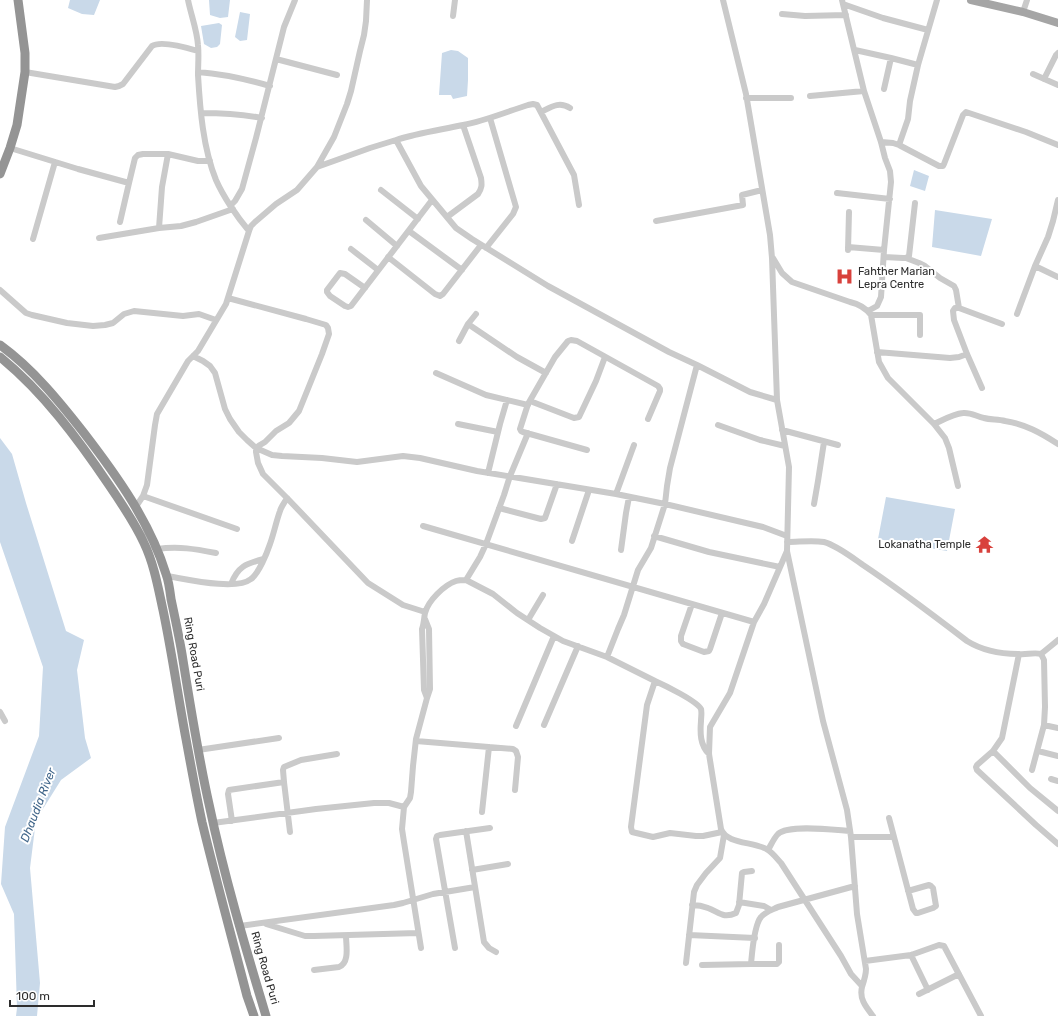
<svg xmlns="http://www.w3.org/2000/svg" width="1058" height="1016" font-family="Rubik,sans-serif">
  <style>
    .water { fill: #c9d9e9 }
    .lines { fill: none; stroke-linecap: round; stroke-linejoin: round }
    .minor { stroke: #cacaca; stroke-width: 6 }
    .major { stroke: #a5a5a5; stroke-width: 8 }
    .highway { stroke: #949494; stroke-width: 9 }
    .labels { text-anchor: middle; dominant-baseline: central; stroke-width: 4; stroke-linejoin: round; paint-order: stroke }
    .poi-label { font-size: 11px; fill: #2d2d2d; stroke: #fff; text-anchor: start }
    .street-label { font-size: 11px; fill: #2d2d2d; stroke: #fff }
    .water-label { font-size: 12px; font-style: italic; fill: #41668a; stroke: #fff }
  </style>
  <rect width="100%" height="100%" fill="#fff"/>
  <path class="water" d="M70,0h30l-6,15 -12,-1 -14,-6z
    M209,0h21l-2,17 -8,1 -10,-3z
    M240,12l10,2 -3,26 -7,1 -5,-4z
    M219,23l3,2 -2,19 -3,3 -6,1 -7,-4 -3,-18z
    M451,50l7,1 10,7v22l-1,16 -14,3 -2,-4h-12l3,-42z
    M914,170l15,6 -4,15 -15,-5z
    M935,210l57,9 -11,37 -49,-9z
    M0,438l12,16 14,49 40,128 18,9 -7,30 8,68 6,20 -30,22 -25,40 -6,48 10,115 -3,33h-21l1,-8 -3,-94 -13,-30 4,-57 34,-91 4,-69 -43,-125z
    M886,497l69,12 -8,42 -69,-12z"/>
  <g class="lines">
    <path class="minor" d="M188,0c3,15 9,30 10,45 1,10 0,20 0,30 2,34 5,73 18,105 7,16 21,37 33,51
      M723,0l23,94 24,141 2,23 5,142 12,67 -2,84 36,170 24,89 4,27 6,77 9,55c0,6 -2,12 -4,18 -3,12 4,20 11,29
      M842,0l22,91 17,51 4,16 5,13 1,11 -7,68 -3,47 -4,9 -9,5
      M843,4l40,14 45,12
      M1023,12l4,-12
      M782,14l23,2 41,-1
      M453,16l2,-16
      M855,50l36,8 27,7
      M276,59l61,16
      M25,72l90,15 4,-1 4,-2 29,-38c9,-6 36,2 46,5
      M198,72c25,2 48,7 72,14
      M1033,74l25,11
      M1044,79l12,-24 2,-2
      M884,89l7,-31
      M810,96l54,-5
      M746,98h45
      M541,112c10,-5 18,-11 29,-4
      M201,113c21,0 40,1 61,5
      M396,140c22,-7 44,-10 67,-15 22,-4 43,-13 65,-20l5,-1 4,1 37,70 5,30
      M881,142l12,1 6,2 40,21h4l1,-2 19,-49 3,-3 60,20 32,13
      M899,145l9,-26 2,-18 8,-36 19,-65
      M10,148l68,21 51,14
      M317,167l53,-19 26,-8 25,46 35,42 16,11 76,47 121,66 28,13 53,27 27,8
      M381,190l37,29
      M837,193l53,6
      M231,205l4,-4 7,-12 14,-51 28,-111 11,-27
      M447,217l31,-23c4,-6 4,-9 3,-16l-18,-53
      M366,220l31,26
      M656,221l87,-16 -1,-10 20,-5
      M120,222l9,-39 6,-25 3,-3 5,-1h25l30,7h12
      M159,228l3,-41 6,-33
      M409,231l53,39
      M99,238l60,-10 22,-2 15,-4 37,-13
      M33,239l22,-77
      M848,247l36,3
      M486,248l27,-34 3,-7 -26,-89
      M351,249l27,21
      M848,250l1,-38
      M388,257l47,37 5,2 3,-2 38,-49
      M884,257l19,1h3l3,-2 6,-53
      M773,258l9,15 10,9 58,20c9,2 15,5 21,13l8,47 9,16 46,46 11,14 4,10 9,38
      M906,258l13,5 6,3 15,12 14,8 2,4 3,18
      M1035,266l23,11
      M365,288l-20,-14 -5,-1 -13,17v2l3,4 15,10 3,1 3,-1 81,-106
      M0,290l26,23 6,2 35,8 26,3 12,-1 8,-2 11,-9 10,-3 49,5 16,-2 17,6
      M228,298l78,21 20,6 2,3 1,6 -7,20 -23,57 -10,12 -13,8 -11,11 -5,3 -4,3v4l2,11 5,11 24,24 81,85 35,22 22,7
      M1017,314l18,-48 13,-29 5,-16 5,-21
      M871,315h49v20
      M468,324l49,33 29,16
      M459,341l9,-17 8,-10
      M877,352l73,6 9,-1 8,-3
      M193,356l10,5 7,5 5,7 10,36 5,10 9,13 8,8 9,8 16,7 10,1 40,2 35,4 46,-6 17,2 57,13 139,23 49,10 98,23 24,9
      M436,373l50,22 42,10
      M982,388l-15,-34 -13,-34 -1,-9 2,-3h4l43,16
      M530,401l44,17 5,-1 17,-36 9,-24
      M458,424l40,8
      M934,424c9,-4 19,-10 29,-11 8,-1 14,4 21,5 7,2 14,1 21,3 20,3 36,12 53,23
      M718,425l42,15 25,6
      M782,430l56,15
      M587,450l-64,-18 -2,-1 -1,-2 8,-25 27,-47 13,-16 3,-1 6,1 81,45 2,3v2l-12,28
      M488,473l12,-49 7,-24
      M616,494l18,-49
      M143,496l94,33
      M814,504l4,-23 6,-39
      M135,508l8,-12 4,-11 8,-60 2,-11 31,-53 10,-10 28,-47 23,-73 2,-5 4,-4 21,-18 21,-14 20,-23 17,-30 13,-33 4,-13 9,-40 4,-16 2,-14 1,-21
      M499,508l42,11 4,-1 12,-34
      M423,526l331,96
      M654,536l55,16 71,15
      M572,541l17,-51
      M787,542c12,0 25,-2 37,0 12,3 29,16 39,23 36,24 70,50 104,76 16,10 33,13 52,13 7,1 15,-2 22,0l3,6 1,47 -1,18 -12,45
      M157,549c22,-3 38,0 59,4
      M621,550l5,-37 3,-16
      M787,551l-23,53 -10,18 -24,71 -20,34 -1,27 12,75c6,16 34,12 47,21 5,3 9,9 13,13l60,93 10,18 11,12
      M167,576c19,3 69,15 84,3 8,-6 16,-26 19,-35 4,-11 6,-22 10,-33 1,-4 5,-9 7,-13
      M466,580l27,14 24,19 23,15 23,13 44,16 48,24 -8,24 -16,122 1,5 21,5 17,-4 26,3h7l19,-4
      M231,584c7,-18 15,-20 32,-25
      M692,604l-11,32v5l2,3 21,8 5,-1 1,-2 12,-36
      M528,620l15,-25
      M1019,654l-17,84 -9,13 -16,14 -1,2 1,3 59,55 22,19
      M1041,654l17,-14
      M607,657l11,-28 6,-14 14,-45 13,-22 14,-44 2,-18 3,-18 27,-103
      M655,681c9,4 42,20 46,28 1,4 0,8 0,12 -1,12 -1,24 8,33
      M427,698l-3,-8 -2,-61c2,-5 2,-11 3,-16 3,-12 19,-28 31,-32 3,-1 7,-1 10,-1l14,-23 6,-13 18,-49 6,-19 18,-43
      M0,712l5,9
      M544,725l34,-79
      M1044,725l14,3
      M516,726l38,-90
      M416,741l97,8 3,2 2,6 -3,33
      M198,750l81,-12
      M993,751l37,37 28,23
      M1038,751l20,5
      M1051,779l7,2
      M482,812l7,-65
      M889,818l24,91 3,4h2l15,-5 3,-2 -3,-18 -2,-2 -2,-1 -21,6
      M232,821l-4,-27 1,-4 55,-8
      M213,823l103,-14 58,-6h15l15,4
      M466,831l18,111 5,6 7,4
      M290,832l-6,-50 -1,-12 1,-3 17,-7 36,-6
      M851,837h43
      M768,850c3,-5 6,-12 10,-16 11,-10 57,-4 72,-3
      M472,870l36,-6
      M739,902l25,4 7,4
      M692,905c6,0 11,1 16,3 11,4 15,11 28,5l3,-8 3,-32 2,-1 8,-1
      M266,924l39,12h9l104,-3
      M240,926l154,-21 9,-2 30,-9 42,-7
      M689,935l66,3
      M421,948l-17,-106 -2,-13 2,-22 6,-9 1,-6 2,-26 3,-27 11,-41 3,-9 -1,-60 -4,-10
      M455,948l-19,-109 1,-3 3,-1 50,-7
      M911,955l17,35
      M865,961l46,-6 28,-10 5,1 37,70
      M686,963l8,-71 3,-7 9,-12 14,-15 4,-23
      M751,964h26l2,-2v-17
      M702,965l49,-1c1,-11 3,-39 10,-47 4,-5 11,-7 17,-10l77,-21
      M314,970l25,-3c11,-4 7,-22 7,-31
      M919,994l40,-20"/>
    <path class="major" d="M971,0l52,12 35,11"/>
    <path class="highway" d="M0,174l10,-26 7,-23 8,-53v-19l-7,-53
      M0,345c33,24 59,56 84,88 33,43 66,89 82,141 3,8 4,17 5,25 4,19 8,37 11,55 8,50 16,101 27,150 15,72 36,142 57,212
      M0,357c43,35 78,82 109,128 13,19 26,38 35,58 10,21 14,44 19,67 9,43 15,86 23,129 5,27 10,55 16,83 14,58 30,116 45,174l7,20"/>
  </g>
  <defs>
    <symbol id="hospital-bare" viewBox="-9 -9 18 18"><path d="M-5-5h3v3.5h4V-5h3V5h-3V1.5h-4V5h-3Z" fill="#d8413c" stroke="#fff" stroke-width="2.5" paint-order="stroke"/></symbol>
    <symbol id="temple-bare" viewBox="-9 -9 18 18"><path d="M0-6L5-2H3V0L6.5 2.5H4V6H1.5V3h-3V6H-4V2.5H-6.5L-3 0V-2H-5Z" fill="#d8413c" stroke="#fff" stroke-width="2.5" paint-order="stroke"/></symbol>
  </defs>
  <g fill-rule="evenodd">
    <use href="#hospital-bare" x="832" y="264" width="25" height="25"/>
    <use href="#temple-bare" x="972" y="532" width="25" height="25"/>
  </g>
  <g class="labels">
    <g class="poi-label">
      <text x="858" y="271">Fahther Marian<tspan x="858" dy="13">Lepra Centre</tspan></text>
      <text x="971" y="544" text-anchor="end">Lokanatha Temple</text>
    </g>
    <g class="street-label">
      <text transform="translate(194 654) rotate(80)">Ring Road Puri</text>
      <text transform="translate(265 968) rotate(74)">Ring Road Puri</text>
    </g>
    <g class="water-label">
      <text transform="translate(38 805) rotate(-69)">Dhaudia River</text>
    </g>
  </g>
  <path d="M10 1000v6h84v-6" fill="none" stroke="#2d2d2d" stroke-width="2"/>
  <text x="16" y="1000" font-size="12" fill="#2d2d2d" stroke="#ffffff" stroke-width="3" paint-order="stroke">100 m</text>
</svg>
